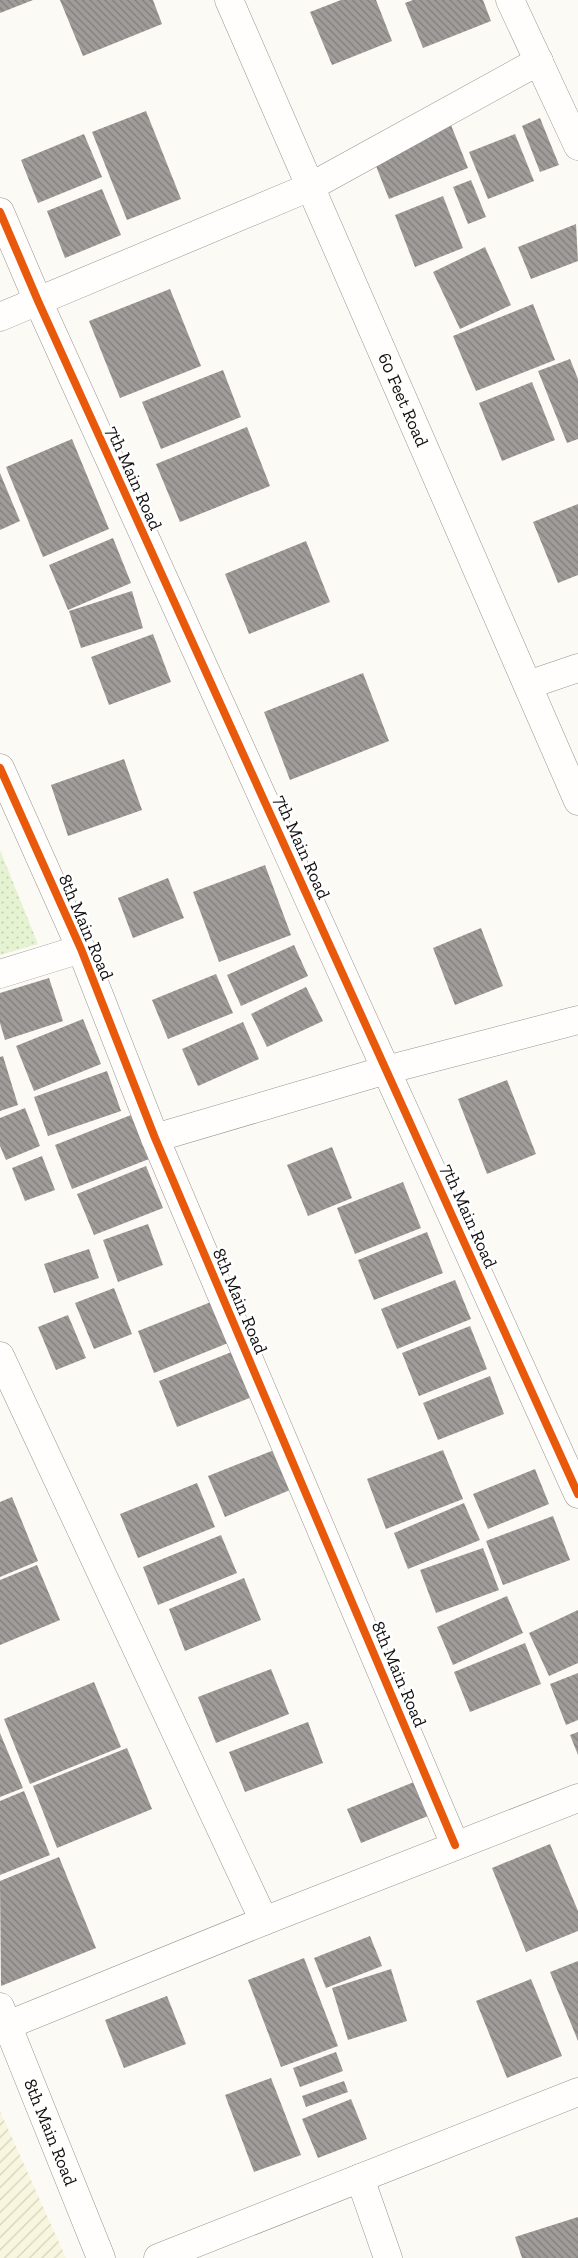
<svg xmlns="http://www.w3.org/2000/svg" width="578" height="2258" font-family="'Zilla Slab',serif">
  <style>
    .farmland { fill: url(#farmland-furrows) }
    .park { fill: url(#park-dots) }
    .building { fill: url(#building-back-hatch) }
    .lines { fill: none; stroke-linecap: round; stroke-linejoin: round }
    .minor-casing { stroke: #969592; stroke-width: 29 }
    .minor { stroke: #fffefd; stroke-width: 28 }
    .cycleway-casing { stroke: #fff; stroke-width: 11 }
    .cycleway { stroke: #e8590c; stroke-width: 8 }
    .labels { text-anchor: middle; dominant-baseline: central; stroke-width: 5; stroke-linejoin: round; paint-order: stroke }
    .street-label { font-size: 18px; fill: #0f0f0f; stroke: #fff }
  </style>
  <defs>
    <pattern id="farmland-furrows" width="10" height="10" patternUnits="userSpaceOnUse" patternTransform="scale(1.25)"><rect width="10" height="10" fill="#f9f6df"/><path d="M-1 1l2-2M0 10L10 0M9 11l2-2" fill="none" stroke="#d4d2be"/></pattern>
    <pattern id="park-dots" width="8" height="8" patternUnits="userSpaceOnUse" patternTransform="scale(1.25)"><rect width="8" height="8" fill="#e6f3d2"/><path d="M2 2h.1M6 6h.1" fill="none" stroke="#c4cfb3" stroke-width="1.8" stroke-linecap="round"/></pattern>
    <pattern id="building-back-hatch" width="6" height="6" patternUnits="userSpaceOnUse" patternTransform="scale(1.25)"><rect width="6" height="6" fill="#9f9c99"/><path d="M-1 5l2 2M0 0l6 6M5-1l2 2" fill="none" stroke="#807e7b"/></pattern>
  </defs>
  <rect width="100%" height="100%" fill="#fcfaf4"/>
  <path class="farmland" d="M0,2111l66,147h-66z"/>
  <path class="park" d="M0,850l38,94 -38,11z"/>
  <path class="building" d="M0,0h33l-33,13z
    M60,0h93l9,24 -79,32z
    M341,0h35l16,41 -60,24 -22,-53z
    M413,0h70l8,21 -68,27 -18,-45z
    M146,111l35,88 -54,21 -35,-88z
    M540,118l19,47 -19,7 -18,-46z
    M451,125l17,43 -79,31 -17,-43z
    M84,134l18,43 -64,26 -17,-43z
    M515,134l19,47 -46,18 -19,-47z
    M471,180l15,37 -18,7 -15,-37z
    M102,189l19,46 -56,23 -18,-47z
    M443,196l20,52 -48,19 -20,-52z
    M576,224l2,37 -47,18 -13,-32z
    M485,247l26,58 -51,24 -27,-57z
    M170,289l31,77 -81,32 -31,-77z
    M533,304l22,56 -79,31 -23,-55z
    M570,359l8,20v60l-11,4 -29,-72z
    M223,370l18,47 -80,32 -19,-47z
    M532,382l23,58 -53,21 -23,-58z
    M247,427l23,59 -90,36 -24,-58z
    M72,439l37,90 -66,28 -37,-90z
    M0,473l20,48 -20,9z
    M578,504v71l-20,8 -25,-61z
    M113,538l18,45 -63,27 -19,-45z
    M306,541l24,61 -81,32 -24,-60z
    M132,591l11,37 -62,20 -12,-37z
    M153,634l18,48 -62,23 -18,-48z
    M363,673l26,68 -99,39 -26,-68z
    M124,759l18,51 -74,26 -17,-51z
    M265,865l26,70 -72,27 -26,-70z
    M168,878l16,40 -51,20 -15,-40z
    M481,928l22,58 -48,19 -22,-57z
    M294,945l14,31 -67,30 -14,-31z
    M216,974l17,39 -65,26 -16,-39z
    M49,978l14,43 -58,19 -5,-17v-30z
    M306,987l17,34 -56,26 -16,-33z
    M83,1019l18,45 -67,27 -18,-45z
    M243,1022l16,37 -61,27 -16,-37z
    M3,1056l15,49 -18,6v-54z
    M107,1071l14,40 -73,25 -14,-39z
    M507,1080l29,74 -49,20 -29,-75z
    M25,1108l15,38 -34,14 -6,-14v-28z
    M131,1115l18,44 -77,30 -17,-44z
    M332,1147l20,51 -44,18 -21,-51z
    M42,1156l13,34 -30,11 -13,-33z
    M146,1166l17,42 -69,27 -17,-41z
    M403,1182l18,46 -66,26 -18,-46z
    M148,1224l15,41 -45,17 -15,-42z
    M427,1232l16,41 -69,27 -16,-40z
    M89,1249l10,29 -45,15 -10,-29z
    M455,1280l16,39 -74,30 -16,-40z
    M114,1288l18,46 -38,15 -19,-46z
    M211,1302l17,41 -74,30 -16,-42z
    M68,1315l18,43 -30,12 -18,-43z
    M470,1326l17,43 -68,27 -17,-43z
    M234,1351l18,46 -75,30 -18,-46z
    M490,1376l14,38 -66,26 -15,-37z
    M274,1450l16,40 -65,27 -17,-41z
    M443,1450l20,49 -77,30 -19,-50z
    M535,1469l14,35 -61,25 -15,-35z
    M197,1483l18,44 -77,31 -18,-44z
    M12,1497l26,64 -38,16v-75z
    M464,1503l16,37 -72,29 -14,-36z
    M553,1516l17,44 -67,25 -17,-44z
    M221,1535l16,38 -79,32 -15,-38z
    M483,1548l16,42 -63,23 -16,-43z
    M37,1565l23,55 -60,25v-65z
    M244,1578l17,42 -76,31 -16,-42z
    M507,1596l16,37 -70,32 -16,-38z
    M578,1610v53l-29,13 -20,-43z
    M525,1643l16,41 -71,28 -16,-40z
    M271,1669l18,45 -73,29 -18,-46z
    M578,1673v47l-12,5 -16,-41z
    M94,1682l27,65 -91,37 -26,-65z
    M308,1722l15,41 -78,29 -16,-40z
    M578,1732v23l-8,-20z
    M0,1733l23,55 -23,9z
    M127,1748l25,61 -95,39 -24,-62z
    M414,1782l14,34 -67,27 -14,-34z
    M24,1791l26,64 -50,20v-74z
    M550,1844l28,67v20l-52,21 -34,-84z
    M59,1857l37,91 -95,38 -1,-105z
    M370,1936l12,30 -56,22 -12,-30z
    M304,1958l34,88 -57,21 -33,-87z
    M578,1961v80l-28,-69z
    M391,1969l16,52 -59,19 -16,-52z
    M531,1979l31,77 -55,22 -31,-77z
    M167,1996l19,48 -62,24 -19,-48z
    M336,2052l7,19 -43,16 -7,-19z
    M271,2078l30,77 -47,17 -29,-77z
    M344,2081l4,11 -42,15 -4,-11z
    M351,2099l16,40 -49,19 -16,-39z
    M578,2217v41h-56l-7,-21z"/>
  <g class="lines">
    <defs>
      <g id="minor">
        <path id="s1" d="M229,0l349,801"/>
        <path d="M510,0l68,146"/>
        <path d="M0,212l38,89 540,1193"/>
        <path d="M0,317l310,-130 229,-126"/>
        <path d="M528,685l50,-17"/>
        <path d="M0,768l81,181 74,189 300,707"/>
        <path d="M0,974l81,-25"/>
        <path d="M155,1138l231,-68 192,-50"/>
        <path d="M0,1356l264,565"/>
        <path id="s2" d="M0,2007l101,251"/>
        <path d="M8,2025l256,-104 314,-123"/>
        <path d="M360,2178l28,80"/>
        <path d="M158,2258l420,-166"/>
      </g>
    </defs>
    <use href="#minor" class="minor-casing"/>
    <use href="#minor" class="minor"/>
    <defs>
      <path id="cycleway" d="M0,212l38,89 540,1193
        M0,768l81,181 74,189 300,707"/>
    </defs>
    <use href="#cycleway" class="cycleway-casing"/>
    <use href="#cycleway" class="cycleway"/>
  </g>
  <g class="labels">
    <g class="street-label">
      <text stroke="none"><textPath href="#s1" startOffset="436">60 Feet Road</textPath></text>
      <text transform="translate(134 478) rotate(66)">7th Main Road</text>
      <text transform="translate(302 847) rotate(66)">7th Main Road</text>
      <text transform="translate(86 927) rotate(67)">8th Main Road</text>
      <text transform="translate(469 1216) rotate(66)">7th Main Road</text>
      <text transform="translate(240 1301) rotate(67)">8th Main Road</text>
      <text transform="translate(399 1674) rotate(67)">8th Main Road</text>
      <text stroke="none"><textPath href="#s2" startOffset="135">8th Main Road</textPath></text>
    </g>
  </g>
</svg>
